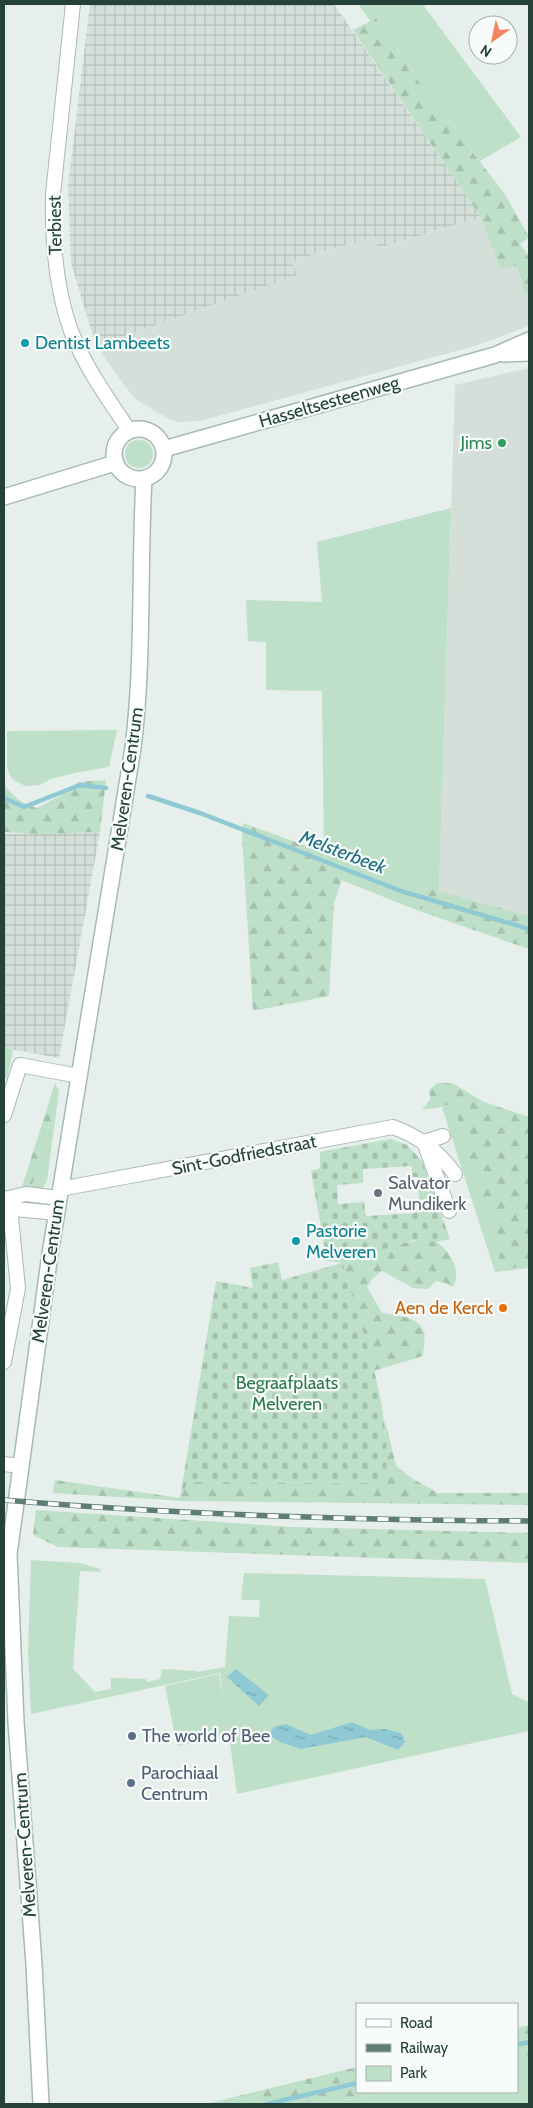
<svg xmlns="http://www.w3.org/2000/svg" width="533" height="2108" font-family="Cabin,sans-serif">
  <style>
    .built { fill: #d4dfda }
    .industrial { fill: url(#industrial-grid) }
    .green { fill: #bfe0c8 }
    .forest { fill: url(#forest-firs) }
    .cemetery { fill: url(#cemetery-stones); fill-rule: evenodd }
    .water { fill: url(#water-ripples) }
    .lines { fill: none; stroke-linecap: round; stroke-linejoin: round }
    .stream { stroke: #8ec9d4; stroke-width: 4.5 }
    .street-casing { stroke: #a8b8b2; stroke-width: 16 }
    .secondary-casing { stroke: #a4bbb3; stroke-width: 18 }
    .street { stroke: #fff; stroke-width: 14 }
    .secondary { stroke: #fff; stroke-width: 15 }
    .rail-casing { stroke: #5f7d75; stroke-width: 5.5 }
    .rail { stroke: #f7fbf9; stroke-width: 4; stroke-dasharray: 11; stroke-linecap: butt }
    .culture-dot { fill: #0f9aa8; stroke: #f7fbf9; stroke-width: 2 }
    .leisure-dot { fill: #2e9e5b; stroke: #f7fbf9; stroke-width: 2 }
    .worship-dot { fill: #6b7280; stroke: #f7fbf9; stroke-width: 2 }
    .food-dot { fill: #e8710a; stroke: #f7fbf9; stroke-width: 2 }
    .service-dot { fill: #5c6f8a; stroke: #f7fbf9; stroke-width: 2 }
    .labels { text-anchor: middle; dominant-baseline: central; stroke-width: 4.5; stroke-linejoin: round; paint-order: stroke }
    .street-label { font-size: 18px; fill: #24423a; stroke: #f7fbf9 }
    .culture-label { font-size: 18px; fill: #0d838f; stroke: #f7fbf9; text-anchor: start }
    .leisure-label { font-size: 18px; fill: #27864d; stroke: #f7fbf9; text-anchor: end }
    .worship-label { font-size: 18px; fill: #5b616d; stroke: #f7fbf9; text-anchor: start }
    .food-label { font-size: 18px; fill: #c56008; stroke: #f7fbf9; text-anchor: end }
    .park-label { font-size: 18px; fill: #2d7a4b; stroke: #f7fbf9 }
    .service-label { font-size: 18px; fill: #4e5e75; stroke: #f7fbf9; text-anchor: start }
    .water-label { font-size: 19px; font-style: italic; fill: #1c6f80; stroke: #f7fbf9 }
  </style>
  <defs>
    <pattern id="industrial-grid" width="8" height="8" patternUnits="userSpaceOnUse" patternTransform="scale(1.25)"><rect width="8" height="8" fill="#d4dfda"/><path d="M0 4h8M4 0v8" fill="none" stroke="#b6c1bc"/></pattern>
    <pattern id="forest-firs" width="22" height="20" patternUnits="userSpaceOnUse" patternTransform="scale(1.25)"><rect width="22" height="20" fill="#bfe0c8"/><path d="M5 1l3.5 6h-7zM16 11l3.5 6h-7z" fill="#a4c1ad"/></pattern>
    <pattern id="cemetery-stones" width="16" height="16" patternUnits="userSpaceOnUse" patternTransform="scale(1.25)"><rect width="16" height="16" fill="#bfe0c8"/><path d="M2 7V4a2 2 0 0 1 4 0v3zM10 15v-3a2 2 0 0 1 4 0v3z" fill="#a4c1ad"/></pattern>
    <pattern id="water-ripples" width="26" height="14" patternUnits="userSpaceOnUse" patternTransform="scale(1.25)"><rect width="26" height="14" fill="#8ec9d4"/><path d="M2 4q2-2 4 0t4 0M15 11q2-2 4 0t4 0" fill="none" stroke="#74a5ad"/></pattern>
  </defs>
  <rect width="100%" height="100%" fill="#e6efeb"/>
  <path class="built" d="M481,217l19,52 17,-3 8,29 4,-1v32l-51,19 -278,76 -21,1 -9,-2 -36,-22 -38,-52 201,-71 -5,-14 83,-25 4,12z
    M529,368v548l-90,-24 16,-507z"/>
  <path class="industrial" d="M90,4h244l147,213 -103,31 -3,-12 -83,25 5,14 -201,71 -25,-83 -3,-77z
    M100,832l-41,226 -55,-10v-214z"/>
  <path class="green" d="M358,4h69l-3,2 97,131 -41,24 -64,-83 -40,-60 -6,3z
    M125 454a14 14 0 1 1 28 0a14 14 0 1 1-28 0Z
    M451,508l-12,384 -12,-4 -8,23 -78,-31 6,-19 -23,-8 -2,-162 -56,-1v-48l-18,-1 -2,-41 76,2 -5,-60z
    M117,730l-8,37 -30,5 -28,7 -11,6 -15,1 -13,-7 -5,-11v-37z
    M4,1048l9,2 -6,29 -3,-1z
    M437,1090l92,27v151l-34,4 -53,-165 -20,3z
    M59,1091l-12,90 -5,8h-11z
    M31,1560l49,3 20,6 1,3 -21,-1 -7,98 22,23 16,-3v-11l35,1 1,3 13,-3 2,-10 35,2v1l28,-5 4,-51 30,1 1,-17h-19l3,-27 241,6 27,115 17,8v29l-292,63 -8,-58 -52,10 -12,-60 54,-12 4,26 -3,-27 -189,41 -3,-63z
    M529,2055v49h-197l50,-12h135v-34z"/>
  <path class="forest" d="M376,18l40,60 88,115 25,44 -9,7 9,13v37l-4,1 -8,-29 -17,3 -19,-52 -128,-187z
    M106,780l-6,52 -61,2 -35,-2v-48c9,13 17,19 33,24l23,-12 18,-14z
    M243,823l105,38 -14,42 -5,93 -76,15 -11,-174z
    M427,888l102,28v33l-110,-38z
    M55,1083l4,8 -28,98 -10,1z
    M437,1083h15l32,19 45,15v147l-34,8 5,-17 -6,-24 -41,-127 -21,3 -3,-17z
    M424,1239c4,1 9,1 12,3 14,8 27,32 16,45l-6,-4 -10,-2 -8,8 -15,-1 -31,-17 -9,7 -6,9 15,26c13,2 37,3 42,19 2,6 -1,17 -1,24l-50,15 -30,-108 47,-17z
    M385,1420l11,46 17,13 25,14h91v12l-345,-4 -131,-8 2,-13 125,18 8,-16 196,1 2,-13z
    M36,1510l257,17 236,6v30l-471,-16 -25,-12z
    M529,2025v30l-12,3v-30z
    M357,2067v25h25l-50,12h-126z"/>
  <path class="cemetery" d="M391,1139l16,6 15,16 28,78 -14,3 -12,-3 -14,2 -67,22c19,71 51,146 42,220l-197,-1 -8,16 36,-217 37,7 -3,-20 28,-6 4,18 60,-17 -15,-2 -16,-90 9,-3v-16l4,-1zM412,1166v11h6l1,24 -5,1 1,11 -49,3 -2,-14 -26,2 -1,-19 26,-2v-14z"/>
  <path class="water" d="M236,1669l33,26 -10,11 -32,-29z
    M352,1722l18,8 15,-1 16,4 4,9 -7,8 -32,-13 -65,12 -21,-7 -11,-7 4,-8 13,-3 25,11z"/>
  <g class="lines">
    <path class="stream" d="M148,796l52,17 201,78 128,38
      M4,798l20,9 56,-22 26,3
      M517,2045l12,-3
      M267,2104l90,-21"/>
    <defs>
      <path id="street" d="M73,4l-20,190c-1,46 2,93 18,137 14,36 37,68 58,99
        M4,1115l16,-50 59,11
        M443,1136l-19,6 25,69
        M60,1189l333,-62c27,10 45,24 62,47
        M4,1199l22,-5 33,4
        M4,1208l53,5
        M4,1362l14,-74 -8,-80
        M4,1464l16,2"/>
      <path id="secondary" d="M504,354l25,-1
        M114 454a25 25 0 1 1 50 0a25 25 0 1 1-50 0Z
        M164,449l331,-94 34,-15
        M4,497l111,-34
        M41,2104l-7,-140 -18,-242 -7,-168 41,-300 83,-506c11,-89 6,-180 11,-269"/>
    </defs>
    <use href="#street" class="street-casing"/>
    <use href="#secondary" class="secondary-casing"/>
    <use href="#street" class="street"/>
    <use href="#secondary" class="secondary"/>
    <defs>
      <path id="rail" d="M4,1500c175,15 350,20 525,21"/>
    </defs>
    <use href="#rail" class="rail-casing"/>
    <use href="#rail" class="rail"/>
  </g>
  <g class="culture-dot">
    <circle cx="25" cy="343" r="5"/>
    <circle cx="296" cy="1241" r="5"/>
  </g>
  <circle class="leisure-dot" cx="502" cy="443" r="5"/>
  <circle class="worship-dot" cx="378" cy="1193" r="5"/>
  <circle class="food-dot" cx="503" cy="1308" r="5"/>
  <g class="service-dot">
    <circle cx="132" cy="1736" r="5"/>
    <circle cx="131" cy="1783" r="5"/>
  </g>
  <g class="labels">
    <g class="street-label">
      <text transform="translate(55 225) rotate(-91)">Terbiest</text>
      <text transform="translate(329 402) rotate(-16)">Hasseltsesteenweg</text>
      <text transform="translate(127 779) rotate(-82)">Melveren-Centrum</text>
      <text transform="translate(244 1155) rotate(-11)">Sint-Godfriedstraat</text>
      <text transform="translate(48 1271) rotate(-82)">Melveren-Centrum</text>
      <text transform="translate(25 1845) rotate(-94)">Melveren-Centrum</text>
    </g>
    <g class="culture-label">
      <text x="35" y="343">Dentist Lambeets</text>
      <text x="306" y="1231">Pastorie<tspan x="306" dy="21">Melveren</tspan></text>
    </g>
    <g class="leisure-label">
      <text x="492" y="443">Jims</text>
    </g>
    <g class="worship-label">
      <text x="388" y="1183">Salvator<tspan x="388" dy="21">Mundikerk</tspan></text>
    </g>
    <g class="food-label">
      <text x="493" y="1308">Aen de Kerck</text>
    </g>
    <g class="park-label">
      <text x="287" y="1383">Begraafplaats<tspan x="287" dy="21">Melveren</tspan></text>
    </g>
    <g class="service-label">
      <text x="142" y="1736">The world of Bee</text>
      <text x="141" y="1773">Parochiaal<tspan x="141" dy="21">Centrum</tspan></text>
    </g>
    <g class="water-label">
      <text transform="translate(343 852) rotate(21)">Melsterbeek</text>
    </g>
  </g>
  <rect width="533" height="2108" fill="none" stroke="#24423a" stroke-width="10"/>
  <rect x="356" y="2003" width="162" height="90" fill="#f7fbf9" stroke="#a3b1ad"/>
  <rect x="366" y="2019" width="25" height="8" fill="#ffffff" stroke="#a3b1ad"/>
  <text x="400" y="2028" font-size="15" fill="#24423a">Road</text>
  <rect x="366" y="2044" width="25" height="8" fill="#5f7d75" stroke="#a3b1ad"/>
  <text x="400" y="2053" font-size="15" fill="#24423a">Railway</text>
  <rect x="366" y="2066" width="25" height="15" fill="#bfe0c8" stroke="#a3b1ad"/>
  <text x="400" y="2078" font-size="15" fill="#24423a">Park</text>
  <g transform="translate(493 40) rotate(213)"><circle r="24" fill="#f7fbf9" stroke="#a3b1ad"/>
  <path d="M0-4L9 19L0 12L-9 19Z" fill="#f4845f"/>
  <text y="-8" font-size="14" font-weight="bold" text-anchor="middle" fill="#24423a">N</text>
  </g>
</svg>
